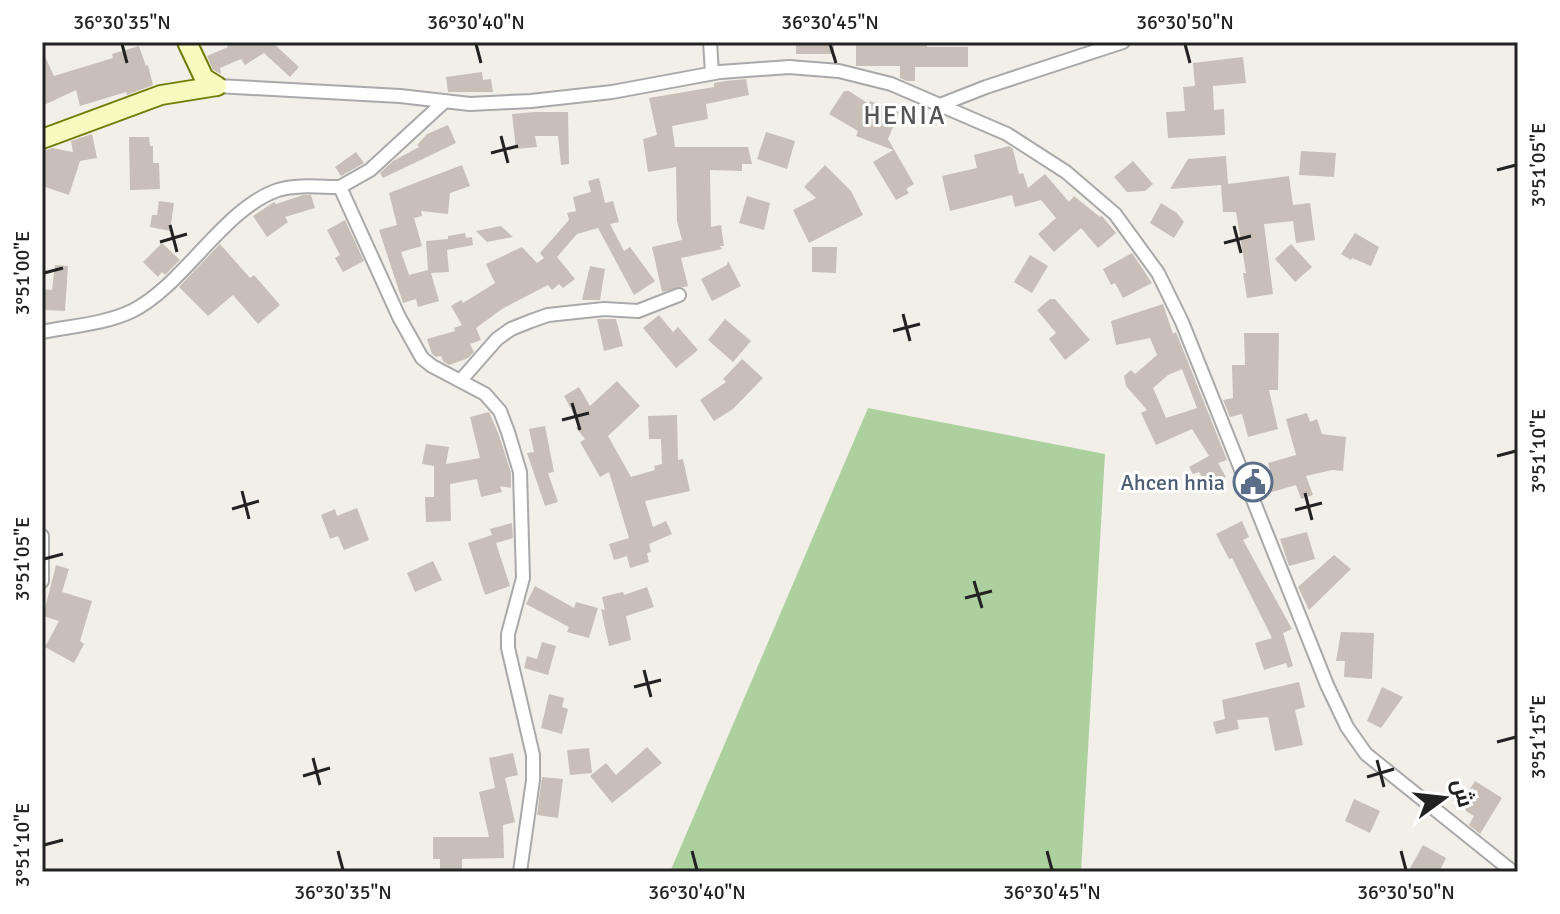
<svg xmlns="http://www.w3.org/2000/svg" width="1560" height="914" font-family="Signika,Cairo,sans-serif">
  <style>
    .forest { fill: #add19e }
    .building { fill: #c7bfb8; fill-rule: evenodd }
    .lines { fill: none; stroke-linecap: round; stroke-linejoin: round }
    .street-casing { stroke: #a9a9a9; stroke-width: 16 }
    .secondary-casing { stroke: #707d05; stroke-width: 22 }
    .street { stroke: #fff; stroke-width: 12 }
    .secondary { stroke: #f7fabf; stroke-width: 18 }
    .ticks { fill: none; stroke: #222; stroke-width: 3 }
    .labels { text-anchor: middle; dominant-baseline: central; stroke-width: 6; stroke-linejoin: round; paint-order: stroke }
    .service-label { font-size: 22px; fill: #4e5e75; stroke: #fff; text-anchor: end }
    .quarter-label { font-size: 26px; letter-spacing: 2px; fill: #555; stroke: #fff }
    .neatline { fill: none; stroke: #222; stroke-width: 3 }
    .ticks-label { font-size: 20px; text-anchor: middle; fill: #222 }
  </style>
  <rect width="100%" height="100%" fill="#f2efe9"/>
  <path class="forest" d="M868,408l237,46 -24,418h-411z"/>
  <path class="building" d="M225,42h55l-5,3 24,22 -9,10 -26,-24 -19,12 -4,-6 -21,9 1,6 -8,-4 -6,-14 21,-9z
    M796,42h38v12h-38z
    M856,43h71v4h41v20h-53v14h-8l-7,-3v-12h-44z
    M139,46l7,20 2,-1 5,20 -26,10 -1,-3 -46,14 -4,-16 -34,16v-56l12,26 59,-18 -1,-4z
    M1243,57l3,26 -33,3 1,24 10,-1 1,26 -57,3 -2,-26 19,-1 -2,-24 12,-1 -2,-23z
    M482,72l1,8 8,-1 2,13h-45l-2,-15z
    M746,79l3,16 -43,9 2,15 -36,7 3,21h73l4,17h-10v7l-32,-1 1,57 10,-2 3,21h-4l2,3 -41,9 7,28 -26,6 -10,-45 30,-7 -5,-19 -1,-54 -28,5 -5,-33 14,-4 -8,-37 65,-11v-4l11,-2z
    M844,91h5l20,13 1,-3 29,11 -11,27 26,45 -8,5 3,4 -13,7 -23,-38 20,-12 -37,-14 2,-5 -29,-17z
    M535,112h33l1,52 -8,1 -3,-29h-23l2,11 -21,2 -4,-35z
    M448,125l8,18 -73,35 -3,-5 13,-12 26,-14 -2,-2 10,-11z
    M766,132l29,9 -8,28 -30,-10z
    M92,134l5,24 -17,3 -11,34 -27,-9 2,-35 8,-3 21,4 -2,-11z
    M129,137h20l1,9h3v17h6l1,26 -30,1z
    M1009,146l4,3 6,25 4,-1 5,15 17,-14 24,28 5,-6 26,21 2,-1 14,17 -18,15 -17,-20 -27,24 -16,-18 18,-16 -15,-18 -26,7 -3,-12 -62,16 -8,-35 35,-8 -3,-13z
    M1301,151l35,2 -2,24 -35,-2z
    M356,152l8,11 -23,13 -6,-9z
    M1226,156l2,28 61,-8 4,29 17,-2 5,37 -19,3 -3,-22 -29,3 9,70 -26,4 -4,-25h3l-10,-61h-13l-2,-27 -51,4 18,-30z
    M1133,161l20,23 -8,7 -18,1 -13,-15z
    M462,165l8,21 -20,7 -2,21 -27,-3 1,5 -8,2 8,28 -21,6 8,23 19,-5 -2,-29 22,-2v-3l17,-3 1,5 6,-1 1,8 -26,5 2,22 -18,1 8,28 -21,6 -2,-8 -13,4 -24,-73 18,-5 -8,-32z
    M825,165l26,26 12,24 -54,28 -16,-33 23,-12 -12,-11z
    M599,178l6,25 8,-2 6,21 -9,2 14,27 6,-4 25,34 -21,14 -36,-67 -21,6 -20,23 18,22 -12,9 -4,-4 -7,6 -4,-5 -46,24 -26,19 5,12 -11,4 4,8 -6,6 -19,7 -6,-4 -2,-5 -5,1 -4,-3 -5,-15 28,-8 -1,-3 8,-3 -11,-19 10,-6 2,3 32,-20 -9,-19 36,-17 15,16 7,-5 -4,-5 29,-33 -2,-7 9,-2 -3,-14 18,-5 -3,-11z
    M303,195h8l4,13 -30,9 3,5 -21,15 -14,-21 21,-14 2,2z
    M747,196l23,7 -6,27 -25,-7z
    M159,201l15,2 -4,28 -20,-4 2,-12h5z
    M1161,203l16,10 7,9 -10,16 -24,-15z
    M345,220l19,41 -21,11 -8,-14 5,-3 -13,-25z
    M501,226l12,11 -26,5 -11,-11z
    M1355,233l24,14 -8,19 -19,-8 -1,2 -10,-6z
    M162,243l18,17 -15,15 -3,-3 -4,5 -15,-15z
    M220,244l30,34 4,-3 26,30 -22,19 -25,-29 -25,21 -29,-29z
    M1291,244l21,23 -17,15 -20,-23z
    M812,247h25l-1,26 -24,-1z
    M1132,253l20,30 -29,15 -8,-15 -4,2 -8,-16z
    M1030,255l18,11 -16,27 -18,-11z
    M728,261l13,25 -29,15 -11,-22 26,-14z
    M55,265l13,1 -3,45 -23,-1v-21l10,1z
    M590,266l15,3 -5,31h-18z
    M1050,299h5l35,41 -25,20 -16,-21 7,-6 -19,-23z
    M1163,304l10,30 3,-2 51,128 -9,3 8,14 -18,10 -9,-15 -6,2 -4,-7 20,-11 -17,-27 -36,16 -15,-32 6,-3 -21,-24 -2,-10 7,-6 4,4 22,-19 -7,-17 -34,7 -5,-24zM1182,369l15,39 -31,10 -13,-30 15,-13z
    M659,315l14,17 5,-5 20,23 -22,18 -33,-40z
    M597,319h19l7,27 -19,5z
    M725,319l26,22 -18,21 -25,-22z
    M1244,333h35l-1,57h-9l9,39 -30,8 -6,-23 -12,3 -7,-17 10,-2 -1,-33h13z
    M742,359l21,19 -30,31 -19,12 -14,-21 26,-18 -3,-3z
    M617,381l23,25 -32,30 23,41 24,-7 -1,-4 8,-2 -1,-25h-12l-1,-23 29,-1 1,45 5,-1 7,32 -45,10 8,26 13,-6 6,13 -23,10 2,8 -4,1 2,9 -19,6 -3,-12 -13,4 -5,-16 20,-6 -20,-66 -9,5 -20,-35 5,-3 -9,-11 4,-3 -16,-29 15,-9 11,19z
    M489,412l10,23 12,38v15l-11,-2 2,6 -21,5 -4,-18 -27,5 1,37 -25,1 -1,-25h9v-31l-12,-2 4,-20 23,3 -3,17 34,-6 -10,-41z
    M1307,413l3,9 7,-3 5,15 24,3 -3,34 -11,-1 -26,6 7,19 -12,4 -5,-14 -28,8 -6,-21 8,-2 -2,-7 28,-8 -10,-36z
    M545,426l9,46 -6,1 10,29 -13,4 -18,-53 7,-1 -5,-23z
    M357,508l12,32 -25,10 -6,-14 -8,3 -9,-24 14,-6 2,7z
    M1242,521l7,16 -6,3 49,89 -9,4 10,33 -5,2 -2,-5 -22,7 -9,-27 17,-5 -40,-80 -3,1 -13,-25z
    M512,523l1,15 -17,5 14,43 -25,9 -17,-52 24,-8 -2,-6z
    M1307,532l8,27 -26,7 -9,-27z
    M1334,555l17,14 -42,41 -11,-23z
    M433,561l9,19 -27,12 -8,-19z
    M56,565l13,4 -7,23 30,9 -12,40 4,3 -10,19 -29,-16 14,-26 -16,-5z
    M535,586l39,22 2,-6 22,6 -9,30 -22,-6 2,-5 -43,-23z
    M647,587l7,20 -28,9 5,24 -22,6 -8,-37 4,1 -3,-13 21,-5 1,3z
    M1341,632l33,1 -2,46 -28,-2 1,-16h-9z
    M542,642l14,4 -8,29 -24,-7 3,-12 10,3z
    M1299,682l6,25 -10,3 8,35 -28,6 -7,-34 -31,3 2,9 -23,5 -3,-12 12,-3 -3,-19z
    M1382,687l21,10 -22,31 -14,-7z
    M549,694l15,4 -2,9 6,2 -6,25 -21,-6z
    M647,747l15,16 -50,40 -22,-27 16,-13 10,12z
    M589,748l3,25 -22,2 -3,-25z
    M513,753l5,22 -13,3 10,44 -12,3 1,33 -42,1v13h-22v-13h-7v-22h56l-10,-45 16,-4 -6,-30z
    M542,777l21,2 -5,39 -21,-3z
    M1475,781l27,17 -22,36 -11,-9 5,-9 -15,-9z
    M1354,799l26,12 -10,22 -25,-12z
    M1423,845l23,13 -7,14h-31z"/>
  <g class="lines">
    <defs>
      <path id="street" d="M710,42l2,31
        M217,86l183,10 70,8 61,-3 81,-9 108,-20 69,-5 50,4 52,13 116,50 59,38 49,42 43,59 24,49 145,363 20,42 19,27 147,118
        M940,105l46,-18 137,-45
        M340,187l30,-17 75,-69
        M42,332c29,-6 63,-8 90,-21 51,-25 92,-103 146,-121 19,-6 43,-3 62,-3l59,130 23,41 10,8 53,28 15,17 8,21 12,40 3,106 -15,56v14l25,107v25l-13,92
        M461,380l36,-41 14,-10 20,-8 17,-6 56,-6 34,2 41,-16
        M42,536v45"/>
      <path id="secondary" d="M187,42l17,36 13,8
        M42,139l119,-44 56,-9"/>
    </defs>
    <use href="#street" class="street-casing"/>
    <use href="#secondary" class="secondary-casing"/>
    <use href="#street" class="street"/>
    <use href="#secondary" class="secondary"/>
  </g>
  <path class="ticks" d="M122,44l5,19M476,44l5,19M830,44l6,19M1185,44l5,19M501,136l7,27M491,153l27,-7M1497,170l19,-5M170,225l7,27M1234,226l7,27M160,242l27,-8M1224,243l27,-7M44,273l19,-5M903,314l7,27M893,331l27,-7M572,403l8,27M562,420l27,-7M1497,456l19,-5M242,491l7,28M1305,493l7,27M232,509l27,-8M1295,510l27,-7M44,559l19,-5M974,581l8,27M965,598l27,-7M644,670l7,27M634,687l27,-7M1497,742l19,-5M313,758l7,27M1377,760l7,27M303,776l27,-8M1367,777l27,-8M44,845l19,-5M338,851l5,19M692,851l5,19M1047,851l5,19M1401,851l5,19"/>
  <defs>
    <symbol id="civic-ring" viewBox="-11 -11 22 22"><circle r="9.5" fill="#fff" stroke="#5c6f8a" stroke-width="1.5"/><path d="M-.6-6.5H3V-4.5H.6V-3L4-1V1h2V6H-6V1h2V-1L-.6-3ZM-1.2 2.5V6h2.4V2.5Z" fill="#5c6f8a"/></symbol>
  </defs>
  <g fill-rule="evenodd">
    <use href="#civic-ring" x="1231" y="460" width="44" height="44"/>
  </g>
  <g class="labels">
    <g class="service-label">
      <text x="1225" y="482">Ahcen hnia</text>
    </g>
    <g class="quarter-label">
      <text x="905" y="116">HENIA</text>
    </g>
  </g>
  <rect width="1560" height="914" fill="none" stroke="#ffffff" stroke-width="88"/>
  <g transform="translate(1444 798) rotate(75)" stroke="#ffffff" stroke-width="6" paint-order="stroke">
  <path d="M0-6L14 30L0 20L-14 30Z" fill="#222222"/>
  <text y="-12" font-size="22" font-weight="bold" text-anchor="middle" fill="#222222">ش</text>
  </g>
  <rect x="44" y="44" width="1472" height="826" class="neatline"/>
  <g class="ticks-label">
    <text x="122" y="29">36°30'35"N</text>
    <text x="476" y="29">36°30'40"N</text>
    <text x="830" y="29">36°30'45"N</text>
    <text x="1185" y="29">36°30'50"N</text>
    <text transform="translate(1538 165) rotate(-90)" y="7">3°51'05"E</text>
    <text transform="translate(22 273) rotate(-90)" y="7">3°51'00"E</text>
    <text transform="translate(1538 451) rotate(-90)" y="7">3°51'10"E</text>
    <text transform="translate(22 559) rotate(-90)" y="7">3°51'05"E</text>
    <text transform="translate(1538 737) rotate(-90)" y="7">3°51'15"E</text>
    <text transform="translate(22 845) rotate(-90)" y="7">3°51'10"E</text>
    <text x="343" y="899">36°30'35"N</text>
    <text x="697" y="899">36°30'40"N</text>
    <text x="1052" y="899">36°30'45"N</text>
    <text x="1406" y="899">36°30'50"N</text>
  </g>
</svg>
